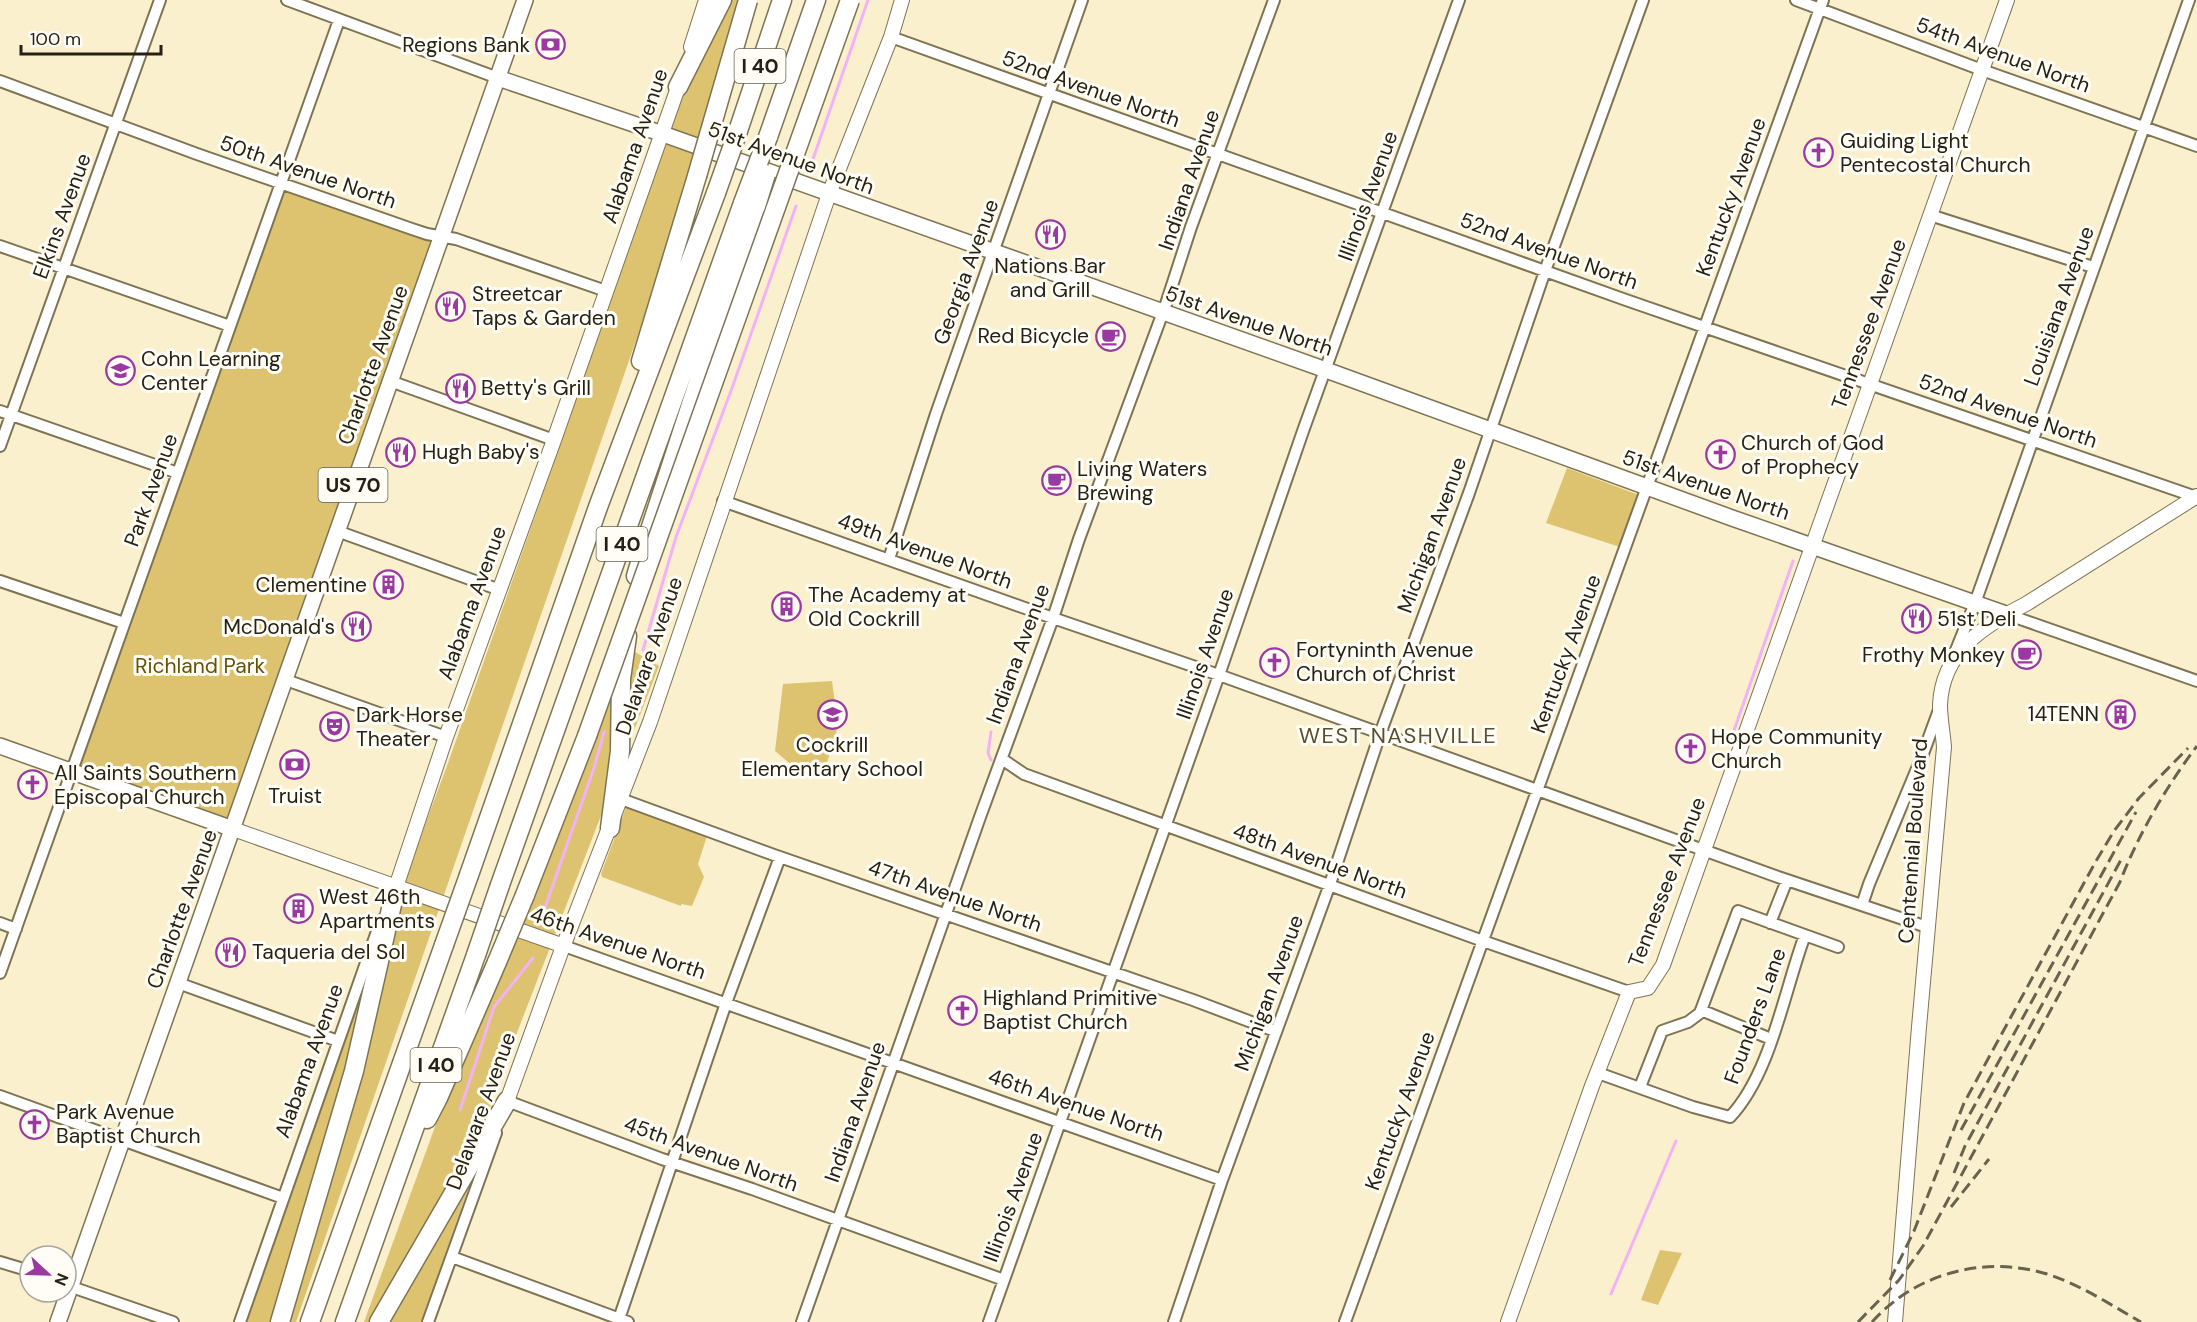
<svg xmlns="http://www.w3.org/2000/svg" width="2197" height="1322" font-family="'DM Sans',sans-serif">
  <style>
    .green { fill: #ddc370 }
    .lines { fill: none; stroke-linecap: round; stroke-linejoin: round }
    .stream { stroke: #f3b2f6; stroke-width: 3 }
    .street-casing { stroke: #7e7454; stroke-width: 14 }
    .secondary-casing { stroke: #7e7454; stroke-width: 16 }
    .primary-casing { stroke: #7e7454; stroke-width: 18 }
    .highway-casing { stroke: #7e7454; stroke-width: 21 }
    .street { stroke: #fff; stroke-width: 10 }
    .secondary { stroke: #fff; stroke-width: 14 }
    .primary { stroke: #fff; stroke-width: 15 }
    .highway { stroke: #fff; stroke-width: 18 }
    .rail { stroke: #68624e; stroke-width: 3; stroke-dasharray: 12 6; stroke-linecap: butt }
    .highway-bridge-casing { stroke: #7e7454; stroke-width: 21; stroke-linecap: butt }
    .highway-bridge { stroke: #fff; stroke-width: 18 }
    .labels { text-anchor: middle; dominant-baseline: central; stroke-width: 6; stroke-linejoin: round; paint-order: stroke }
    .shield { fill: #fffdf6; stroke: #666358; stroke-width: 1.5 }
    .shield-label { font-size: 20px; font-weight: bold; fill: #252114 }
    .poi-label { font-size: 21px; fill: #252114; stroke: #fffdf6; text-anchor: start }
    .street-label { font-size: 21px; fill: #252114; stroke: #fffdf6 }
    .park-label { font-size: 21px; fill: #645105; stroke: #fffdf6 }
    .neighbourhood-label { font-size: 22px; letter-spacing: 1.5px; fill: #584f30; stroke: #fffdf6 }
  </style>
  <rect width="100%" height="100%" fill="#fbf0cd"/>
  <path class="green" d="M717,0h28l-104,326 -345,996h-49l95,-273 106,-286z
    M281,183l160,54 -208,592 -162,-58z
    M1567,468l72,27 -19,52 -74,-24z
    M630,649l29,17 -165,426 -18,75 -55,155h-57l84,-231 96,-219z
    M832,681l6,45 -15,50 -15,3 -33,-28 8,-67z
    M626,807l81,29 -9,28 6,13 -12,29 -11,-2v2l-79,-29 -1,-3z
    M1660,1250l22,3 -24,52 -17,-5z"/>
  <g class="lines">
    <path class="stream" d="M811,165l57,-165
      M643,650l33,-113 55,-146 65,-185
      M991,732l-3,21 3,7
      M1730,742l63,-181
      M542,916l52,-148 10,-36
      M460,1110l34,-103 39,-49
      M1611,1294l65,-153"/>
    <defs>
      <path id="street" d="M287,0l211,78
        M1796,0l186,70 215,76
        M891,37l735,263 570,197 1,-2
        M0,81l197,73 215,75 15,5 29,5 150,52
        M1930,215l163,52
        M0,246l230,80
        M390,381l164,59
        M0,411l178,62
        M0,446l160,-446
        M723,501l330,117 166,57 559,202 149,50
        M337,531l163,59
        M889,559l47,-145 146,-414
        M0,581l124,42
        M2006,614l191,67
        M1954,655l21,-52 214,-603
        M286,680l160,57
        M1002,759l22,15 459,167 146,51
        M621,799l153,56 419,145 82,31
        M1862,905l7,-21 52,-125 18,-49
        M0,923l16,6
        M1770,923l17,-43
        M564,946l658,234
        M0,973l339,-953
        M178,983l160,58
        M1701,1010l70,29
        M1598,1073l95,34 37,10c41,-43 54,-126 75,-182
        M1640,1087l22,-56 26,-9 12,-9 38,-102 100,36
        M0,1096l283,102
        M506,1104l1,-3 155,58 90,30 252,91
        M452,1257l176,65
        M0,1262l30,9
        M66,1285l107,37
        M240,1322l141,-402
        M428,1322l68,-189
        M618,1322l108,-319 54,-146
        M802,1322l178,-505 73,-199 26,-79 87,-235 25,-77 83,-227
        M989,1322l230,-647 84,-244 156,-431
        M1174,1322l48,-142 108,-296 50,-150 89,-241 76,-222 98,-271
        M1345,1322l478,-1322"/>
      <path id="secondary" d="M691,47l15,-47
        M233,829l331,117
        M396,887l50,-150 108,-297 127,-361
        M507,1101l54,-149 89,-230 179,-528 62,-157 11,-37
        M1508,1322l84,-236 37,-94 19,-4 15,-23 344,-965
        M1895,1322l24,-295 25,-280c-1,-14 -4,-28 -4,-42 2,-53 43,-79 86,-101l171,-108"/>
      <path id="primary" d="M498,78l165,56 663,236 406,148 274,96
        M0,746l233,83
        M58,1322l467,-1322"/>
      <path id="highway" d="M678,87l44,-87
        M738,131l44,-131
        M768,137l48,-137
        M641,361l56,-185
        M636,576l12,-40 108,-330
        M610,828l10,-77 1,-72 6,-43
        M469,875l129,-368 118,-314
        M500,885l243,-682
        M525,895l62,-159
        M427,1119l11,-21 59,-136
        M280,1322l74,-251 42,-184
        M310,1322l134,-377
        M345,1322l131,-367
        M379,1322l128,-221"/>
    </defs>
    <use href="#street" class="street-casing"/>
    <use href="#secondary" class="secondary-casing"/>
    <use href="#primary" class="primary-casing"/>
    <use href="#highway" class="highway-casing"/>
    <use href="#street" class="street"/>
    <use href="#secondary" class="secondary"/>
    <use href="#primary" class="primary"/>
    <use href="#highway" class="highway"/>
    <path class="rail" d="M1961,1130l175,-318
      M1954,1173l11,-27 157,-288
      M1951,1207l38,-48
      M1890,1280l24,-49 50,-128 132,-242 18,-30 25,-33 49,-50
      M1858,1322l41,-42 24,-34 197,-364c18,-47 46,-95 77,-136
      M1872,1322c44,-49 112,-67 175,-48 34,11 64,31 94,48"/>
    <defs>
      <path id="highway-bridge" d="M697,176l51,-176
        M716,193l22,-62
        M743,203l25,-66
        M756,206l10,-32
        M587,736l263,-736
        M444,945l25,-70
        M476,955l24,-70
        M497,962l28,-67"/>
    </defs>
    <use href="#highway-bridge" class="highway-bridge-casing"/>
    <use href="#highway-bridge" class="highway-bridge"/>
  </g>
  <defs>
    <symbol id="bank-ring" viewBox="-11 -11 22 22"><circle r="9.5" fill="#fffdf6" stroke="#9a39a1" stroke-width="1.5"/><path d="M-6-4H6V4H-6ZM0-2.3a2.3 2.3 0 1 0 0 4.6a2.3 2.3 0 1 0 0-4.6Z" fill="#9a39a1"/></symbol>
    <symbol id="church-ring" viewBox="-11 -11 22 22"><circle r="9.5" fill="#fffdf6" stroke="#9a39a1" stroke-width="1.5"/><path d="M-1.2-6h2.4v3.5h3.3v2.4h-3.3V6h-2.4V-.1h-3.3v-2.4h3.3Z" fill="#9a39a1"/></symbol>
    <symbol id="restaurant-ring" viewBox="-11 -11 22 22"><circle r="9.5" fill="#fffdf6" stroke="#9a39a1" stroke-width="1.5"/><path d="M-5-6h1v4h1v-4h1v4h1v-4h1v5L-1.5 .5V6h-2V.5L-5-1ZM5-6V6H3V1.5H1.5Q1.5-4 5-6Z" fill="#9a39a1"/></symbol>
    <symbol id="cafe-ring" viewBox="-11 -11 22 22"><circle r="9.5" fill="#fffdf6" stroke="#9a39a1" stroke-width="1.5"/><path d="M-5.5-4.5H6V0H3Q3 3.5 0 3.5H-2.5Q-5.5 3.5-5.5 0ZM3-3.2v2h1.7v-2ZM-6 4.5H4V6H-6Z" fill="#9a39a1"/></symbol>
    <symbol id="university-ring" viewBox="-11 -11 22 22"><circle r="9.5" fill="#fffdf6" stroke="#9a39a1" stroke-width="1.5"/><path d="M0-5L7-2L0 1L-7-2ZM-4 1L0 2.5L4 1V4Q0 6-4 4Z" fill="#9a39a1"/></symbol>
    <symbol id="building-ring" viewBox="-11 -11 22 22"><circle r="9.5" fill="#fffdf6" stroke="#9a39a1" stroke-width="1.5"/><path d="M-4-6H4V6H1V3H-1V6H-4ZM-2.5-4.3h1.7v1.8h-1.7ZM.8-4.3h1.7v1.8H.8ZM-2.5-1h1.7V.8h-1.7ZM.8-1h1.7V.8H.8Z" fill="#9a39a1"/></symbol>
    <symbol id="school-ring" viewBox="-11 -11 22 22"><circle r="9.5" fill="#fffdf6" stroke="#9a39a1" stroke-width="1.5"/><path d="M0-5L7-2L0 1L-7-2ZM-4 1L0 2.5L4 1V4Q0 6-4 4Z" fill="#9a39a1"/></symbol>
    <symbol id="theatre-ring" viewBox="-11 -11 22 22"><circle r="9.5" fill="#fffdf6" stroke="#9a39a1" stroke-width="1.5"/><path d="M-5-5.5Q0-4 5-5.5V0Q5 5 0 6Q-5 5-5 0ZM-3.3-2.5H-1v1.5H-3.3ZM1-2.5H3.3v1.5H1ZM-2.8 1Q0 5.5 2.8 1Z" fill="#9a39a1"/></symbol>
  </defs>
  <g fill-rule="evenodd">
    <use href="#bank-ring" x="534" y="28" width="33" height="33"/>
    <use href="#church-ring" x="1802" y="136" width="33" height="33"/>
    <use href="#restaurant-ring" x="1034" y="218" width="33" height="33"/>
    <use href="#restaurant-ring" x="434" y="290" width="33" height="33"/>
    <use href="#cafe-ring" x="1094" y="320" width="33" height="33"/>
    <use href="#university-ring" x="104" y="354" width="33" height="33"/>
    <use href="#restaurant-ring" x="444" y="372" width="33" height="33"/>
    <use href="#restaurant-ring" x="384" y="436" width="33" height="33"/>
    <use href="#church-ring" x="1704" y="438" width="33" height="33"/>
    <use href="#cafe-ring" x="1040" y="464" width="33" height="33"/>
    <use href="#building-ring" x="372" y="568" width="33" height="33"/>
    <use href="#building-ring" x="770" y="590" width="33" height="33"/>
    <use href="#restaurant-ring" x="1900" y="602" width="33" height="33"/>
    <use href="#restaurant-ring" x="340" y="610" width="33" height="33"/>
    <use href="#cafe-ring" x="2010" y="638" width="33" height="33"/>
    <use href="#church-ring" x="1258" y="646" width="33" height="33"/>
    <use href="#school-ring" x="816" y="698" width="33" height="33"/>
    <use href="#building-ring" x="2104" y="698" width="33" height="33"/>
    <use href="#theatre-ring" x="318" y="710" width="33" height="33"/>
    <use href="#church-ring" x="1674" y="732" width="33" height="33"/>
    <use href="#bank-ring" x="278" y="748" width="33" height="33"/>
    <use href="#church-ring" x="16" y="768" width="33" height="33"/>
    <use href="#building-ring" x="282" y="892" width="33" height="33"/>
    <use href="#restaurant-ring" x="214" y="936" width="33" height="33"/>
    <use href="#church-ring" x="946" y="994" width="33" height="33"/>
    <use href="#church-ring" x="18" y="1108" width="33" height="33"/>
  </g>
  <g class="labels">
    <g class="shield">
      <rect x="734.5" y="49" width="51" height="34" rx="4.5"/>
      <rect x="318.5" y="468" width="69" height="34" rx="4.5"/>
      <rect x="596.5" y="527" width="51" height="34" rx="4.5"/>
      <rect x="410.5" y="1048" width="51" height="34" rx="4.5"/>
    </g>
    <g class="shield-label">
      <text x="760" y="66">I 40</text>
      <text x="353" y="485">US 70</text>
      <text x="622" y="544">I 40</text>
      <text x="436" y="1065">I 40</text>
    </g>
    <g class="poi-label">
      <text x="530" y="45" text-anchor="end">Regions Bank</text>
      <text x="1840" y="141">Guiding Light<tspan x="1840" dy="24">Pentecostal Church</tspan></text>
      <text x="1050" y="266" text-anchor="middle">Nations Bar<tspan x="1050" dy="24">and Grill</tspan></text>
      <text x="472" y="294">Streetcar<tspan x="472" dy="24">Taps &amp; Garden</tspan></text>
      <text x="1089" y="336" text-anchor="end">Red Bicycle</text>
      <text x="141" y="359">Cohn Learning<tspan x="141" dy="24">Center</tspan></text>
      <text x="481" y="388">Betty's Grill</text>
      <text x="1741" y="443">Church of God<tspan x="1741" dy="24">of Prophecy</tspan></text>
      <text x="422" y="452">Hugh Baby's</text>
      <text x="1077" y="469">Living Waters<tspan x="1077" dy="24">Brewing</tspan></text>
      <text x="367" y="585" text-anchor="end">Clementine</text>
      <text x="808" y="595">The Academy at<tspan x="808" dy="24">Old Cockrill</tspan></text>
      <text x="1937" y="619">51st Deli</text>
      <text x="335" y="627" text-anchor="end">McDonald's</text>
      <text x="1296" y="650">Fortyninth Avenue<tspan x="1296" dy="24">Church of Christ</tspan></text>
      <text x="2005" y="655" text-anchor="end">Frothy Monkey</text>
      <text x="2099" y="714" text-anchor="end">14TENN</text>
      <text x="356" y="715">Dark Horse<tspan x="356" dy="24">Theater</tspan></text>
      <text x="1711" y="737">Hope Community<tspan x="1711" dy="24">Church</tspan></text>
      <text x="832" y="745" text-anchor="middle">Cockrill<tspan x="832" dy="24">Elementary School</tspan></text>
      <text x="54" y="773">All Saints Southern<tspan x="54" dy="24">Episcopal Church</tspan></text>
      <text x="295" y="796" text-anchor="middle">Truist</text>
      <text x="319" y="897">West 46th<tspan x="319" dy="24">Apartments</tspan></text>
      <text x="252" y="952">Taqueria del Sol</text>
      <text x="983" y="998">Highland Primitive<tspan x="983" dy="24">Baptist Church</tspan></text>
      <text x="56" y="1112">Park Avenue<tspan x="56" dy="24">Baptist Church</tspan></text>
    </g>
    <g class="street-label">
      <text transform="translate(2003 55) rotate(20)">54th Avenue North</text>
      <text transform="translate(1091 89) rotate(20)">52nd Avenue North</text>
      <text transform="translate(635 146) rotate(-71)">Alabama Avenue</text>
      <text transform="translate(791 158) rotate(20)">51st Avenue North</text>
      <text transform="translate(308 172) rotate(19)">50th Avenue North</text>
      <text transform="translate(1189 180) rotate(-71)">Indiana Avenue</text>
      <text transform="translate(1368 196) rotate(-70)">Illinois Avenue</text>
      <text transform="translate(1731 197) rotate(-70)">Kentucky Avenue</text>
      <text transform="translate(62 216) rotate(-70)">Elkins Avenue</text>
      <text transform="translate(1549 251) rotate(20)">52nd Avenue North</text>
      <text transform="translate(966 272) rotate(-70)">Georgia Avenue</text>
      <text transform="translate(2059 306) rotate(-70)">Louisiana Avenue</text>
      <text transform="translate(1249 321) rotate(19)">51st Avenue North</text>
      <text transform="translate(1869 324) rotate(-70)">Tennessee Avenue</text>
      <text transform="translate(373 365) rotate(-70)">Charlotte Avenue</text>
      <text transform="translate(2008 411) rotate(19)">52nd Avenue North</text>
      <text transform="translate(1706 485) rotate(19)">51st Avenue North</text>
      <text transform="translate(151 490) rotate(-70)">Park Avenue</text>
      <text transform="translate(1432 535) rotate(-70)">Michigan Avenue</text>
      <text transform="translate(925 551) rotate(20)">49th Avenue North</text>
      <text transform="translate(472 603) rotate(-70)">Alabama Avenue</text>
      <text transform="translate(1018 654) rotate(-70)">Indiana Avenue</text>
      <text transform="translate(1205 654) rotate(-71)">Illinois Avenue</text>
      <text transform="translate(1566 654) rotate(-70)">Kentucky Avenue</text>
      <text transform="translate(649 656) rotate(-71)">Delaware Avenue</text>
      <text transform="translate(1913 841) rotate(-86)">Centennial Boulevard</text>
      <text transform="translate(1320 861) rotate(20)">48th Avenue North</text>
      <text transform="translate(1667 882) rotate(-69)">Tennessee Avenue</text>
      <text transform="translate(955 896) rotate(19)">47th Avenue North</text>
      <text transform="translate(182 909) rotate(-70)">Charlotte Avenue</text>
      <text transform="translate(618 943) rotate(19)">46th Avenue North</text>
      <text transform="translate(1269 993) rotate(-70)">Michigan Avenue</text>
      <text transform="translate(1755 1016) rotate(-70)">Founders Lane</text>
      <text transform="translate(309 1061) rotate(-70)">Alabama Avenue</text>
      <text transform="translate(1076 1105) rotate(19)">46th Avenue North</text>
      <text transform="translate(481 1111) rotate(-70)">Delaware Avenue</text>
      <text transform="translate(1400 1111) rotate(-70)">Kentucky Avenue</text>
      <text transform="translate(855 1112) rotate(-71)">Indiana Avenue</text>
      <text transform="translate(711 1154) rotate(20)">45th Avenue North</text>
      <text transform="translate(1013 1197) rotate(-70)">Illinois Avenue</text>
    </g>
    <g class="park-label">
      <text x="200" y="666">Richland Park</text>
    </g>
    <g class="neighbourhood-label">
      <text x="1398" y="735">WEST NASHVILLE</text>
    </g>
  </g>
  <g transform="translate(48 1274) rotate(112)"><circle r="28" fill="#fffdf6" stroke="#a8a59c" stroke-width="1.5"/>
  <path d="M0-4.5L10 22L0 15L-10 22Z" fill="#9a39a1"/>
  <text y="-9" font-size="16" font-weight="bold" text-anchor="middle" fill="#252114">N</text>
  </g>
  <path d="M21 45v9h140v-9" fill="none" stroke="#252114" stroke-width="3"/>
  <text x="30" y="45" font-size="18" fill="#252114" stroke="#fffdf6" stroke-width="4.5" paint-order="stroke">100 m</text>
</svg>
